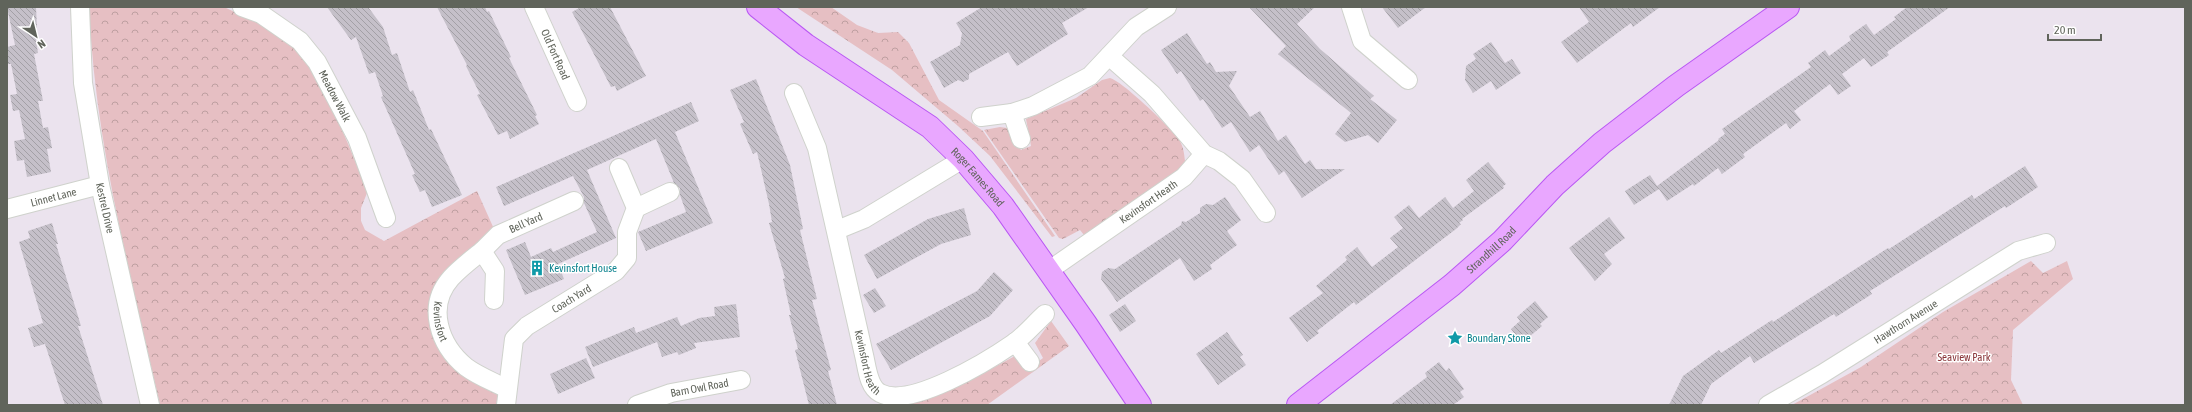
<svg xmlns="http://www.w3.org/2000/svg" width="2192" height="412" font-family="'Asap Condensed',sans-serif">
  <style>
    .park { fill: url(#park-crowns) }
    .building { fill: url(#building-back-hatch) }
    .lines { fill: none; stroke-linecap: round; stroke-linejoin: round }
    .minor-casing { stroke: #cfd2cc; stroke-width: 20 }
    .major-casing { stroke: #b958f3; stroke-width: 24 }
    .minor { stroke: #fff; stroke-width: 18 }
    .major { stroke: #e9a7ff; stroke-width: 22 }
    .labels { text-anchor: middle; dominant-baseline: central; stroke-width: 3; stroke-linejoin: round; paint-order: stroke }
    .street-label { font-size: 11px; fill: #60645b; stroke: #fff }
    .culture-label { font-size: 11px; fill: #0d838f; stroke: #fff; text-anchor: start }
    .park-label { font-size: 11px; fill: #893539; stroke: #fff }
  </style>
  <defs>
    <pattern id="park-crowns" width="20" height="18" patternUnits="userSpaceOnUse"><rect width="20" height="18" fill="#e6bfc3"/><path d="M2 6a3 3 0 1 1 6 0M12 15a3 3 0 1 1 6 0" fill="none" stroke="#be9fa1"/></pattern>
    <pattern id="building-back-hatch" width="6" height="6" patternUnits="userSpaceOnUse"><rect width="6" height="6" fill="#c5c0c9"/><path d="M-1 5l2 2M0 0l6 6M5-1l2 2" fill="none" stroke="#a3a0a6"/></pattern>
  </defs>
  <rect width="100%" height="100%" fill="#ebe3ee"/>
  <path class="park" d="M89,7h135l47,22 24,15 18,28 25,48 26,62 3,11 -6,15v13l4,9 19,11 93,-50 17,38 -43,39 -18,64 61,56 4,7 -2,10h-336c-30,-132 -65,-262 -71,-398z
    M796,7h35l26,18 21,8 20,-1 11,11 30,57 44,31 72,105 -3,1 -62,-81 -32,-30 -66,-56z
    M1110,78c12,3 59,48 68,60 5,7 6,14 7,23l-5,9 -96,65 -4,-5 -17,9 -4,-1 -75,-108 16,-3 7,1 14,22 10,-4 -5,-27 50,-21 26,-18z
    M2031,261l12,12 24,-12 6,18 -60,51 -2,50 12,25h-231l69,-38 82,-55z
    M1051,321l18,25 -82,59h-95l33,-7 38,-14 52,-28 16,11 12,-9 -8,-15z"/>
  <path class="building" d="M7,7h29l1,21h-3l4,25 -4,1 9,47h-5l5,27 5,-1 4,21 -5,1 4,23 -24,5 -3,-17 -7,1 -3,-20 11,-2 -6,-29 -6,1 -3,-16 7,-1 -6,-30h-4v-17l8,-2z
    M327,7h41l15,20 9,28 5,-2 13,39 3,-2 16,40 2,-1 31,66 -30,12 -7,-17 -5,2 -8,-17 3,-1 -34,-77 2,-1 -8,-24 -6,2 -13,-37 -5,3z
    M437,7h48l2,5 2,-1 22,46 -2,1 28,57 -2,1 4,8 -29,15 -3,-8 -9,4 -21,-40 3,-1 -14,-28 1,-1z
    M581,7h29l36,69 -29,15 -2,-5 -4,1 -39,-75z
    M982,7h107l-27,16 6,11 -51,32 -9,-14 -39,22v5l-6,3 -5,-2 -14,8 -14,-26 30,-17 2,-12 -6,-10z
    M1249,7h66l-18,17 23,25 54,47 -4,3 27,21 -19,23 -10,-8 -23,7 -10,-8 16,-21 -73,-59 8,-8z
    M1382,7h44l-28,21z
    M1579,7h81l-27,20 -2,-4 -54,40 -16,-21 28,-20z
    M1907,7h43l-63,45 2,3 -18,12 -7,-9 -22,16 9,12 -13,9 -8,-11 -36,27 7,9 -11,9 -4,-6 -43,31 2,3 -23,17 -4,-6 -24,18 -1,-2 -26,17 -10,-15 62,-46 -1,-1 7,-5 -3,-5 89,-62 -3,-4 17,-13 4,6 22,-16 -2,-4 17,-12 8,11 22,-16 -2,-2z
    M1187,33l20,31 3,-2 6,10 21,-1 -8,15 21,31 10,-6 18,30 8,-6 19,29 5,-4 6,9h29l-43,29 -18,-27 -5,4 -20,-30 -9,7 -19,-30 -9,6 -19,-29 -3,2 -19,-30 -4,3 -16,-24z
    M1491,42l14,21 7,-4 9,14 -25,17 -5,-9 -18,12 -8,-13 1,-14 10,-7 -3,-5z
    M756,79l34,86 13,64 -3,1 17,69 -5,1 19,70 -3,1 9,34h-28l-14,-55 3,-1 -9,-34h2l-8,-36 2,-1 -16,-55 3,-1 -3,-18 -12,-52 -4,2 -13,-30 4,-2 -14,-32z
    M691,102l8,19 -24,11 38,91 -67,28 -8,-19 48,-20 -6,-17v-7l-6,-5 -18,-44 -69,31 29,68 -58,26 6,15 -39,16 -19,-45 19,-8 6,15 20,-9 2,4 44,-20 -13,-29v-6l-11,-21 -69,30 -8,-19z
    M1488,162l18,22 -3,2 1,2 -42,31 1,1 -4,3 2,1 -5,5 -76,58 -24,18 -2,-3 -37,29 2,2 -12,9 -18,-24 34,-25 -7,-7 31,-26 -2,-3 12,-10 15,20 26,-20 -8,-9 13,-10 -9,-11 15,-12 10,13 26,-21 8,11 21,-17 -8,-11z
    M2025,166l13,21 -32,21 -1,-2 -135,85 2,3 -36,23 -2,-3 -80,49 -4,-7 -39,28 -10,21h-32l14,-29 36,-26 2,3 51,-33 1,2 115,-74 1,1 83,-54 2,4z
    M1650,175l9,14 -25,16 -9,-14z
    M1225,197l16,23 -14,11 10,14 -27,20 2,4 -18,12 -14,-23 -63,44 -16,-23 1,-7 6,-4 7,1 66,-44 1,-4 4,1 14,-9v-5l6,-4 7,1z
    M964,208l7,27 -30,9 -64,35 -13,-24 64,-36z
    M1609,217l16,21 -21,16 8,10 -17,17 -26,-33z
    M52,223l6,21h-2l25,82h-3l25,79h-38l-20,-61 -11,3 -6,-19 15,-5 -24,-81 11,-4 -2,-7z
    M994,272l19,18 -23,26 -99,54 -15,-26 101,-53z
    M875,288l11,18 -12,7 -11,-18z
    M1535,301l13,16 -8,7 2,2 -20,17 -11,-14 9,-8 -3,-4z
    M736,304l4,33 -46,6 2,5 -17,7 -2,-3 -15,5 -5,-15 -64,25 -8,-20 49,-20 2,6 41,-16 4,9 18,-8 16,-2 -1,-9z
    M1125,304l11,17 -16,11 -11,-17z
    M1227,332l16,23 -3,2 6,8 -28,20 -22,-31z
    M586,358l9,20 -37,16 -8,-20z
    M1439,362l7,9 3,-3 15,21 -4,3 4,5 -11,8h-63l37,-28 -2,-4z"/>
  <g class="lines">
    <defs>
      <g id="minor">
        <path id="s1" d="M80,7l3,76 17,102 50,220"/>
        <path id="s2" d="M242,7l19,7 39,27 17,21 40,76 29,80"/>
        <path id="s3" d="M534,7l43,95"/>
        <path d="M1351,7l11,34 46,39"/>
        <path d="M1109,56l43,38 52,60 15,7 23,18 24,34"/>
        <path id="s4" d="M794,93l23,55 47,207c3,12 4,32 16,38 30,16 108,-32 134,-50 11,-8 21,-20 31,-29"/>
        <path d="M1012,113l9,26"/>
        <path d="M981,117l31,-4 21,-7 57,-30 46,-49 31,-20"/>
        <path d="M636,208l34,-16"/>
        <path id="s5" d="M7,209l93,-24"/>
        <path d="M837,230l27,-11 99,-60"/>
        <path id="s6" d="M482,251l16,-16 76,-34"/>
        <path id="s7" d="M1048,271l136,-94 20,-23"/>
        <path id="s8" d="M494,300l1,-29 -13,-20c-10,8 -22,17 -31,27 -25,28 -12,67 15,89 12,9 28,15 41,22"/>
        <path d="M1015,342l15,20"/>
        <path id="s9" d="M506,405l8,-66 13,-13 89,-55 11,-13v-26l9,-24 -17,-40"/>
        <path id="s10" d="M637,405l34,-12 70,-13"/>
        <path id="s11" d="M1768,405l54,-31 196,-123 28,-8"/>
      </g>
      <g id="major">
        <path id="s12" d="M758,7l48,38 124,82 33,32 40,47 83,118 54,81"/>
        <path id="s13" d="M1298,405l154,-120 50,-44 53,-56 47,-42 74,-57 112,-79"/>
      </g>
    </defs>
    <use href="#minor" class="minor-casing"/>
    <use href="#major" class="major-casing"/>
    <use href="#minor" class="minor"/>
    <use href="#major" class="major"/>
  </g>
  <defs>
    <symbol id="building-bare" viewBox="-9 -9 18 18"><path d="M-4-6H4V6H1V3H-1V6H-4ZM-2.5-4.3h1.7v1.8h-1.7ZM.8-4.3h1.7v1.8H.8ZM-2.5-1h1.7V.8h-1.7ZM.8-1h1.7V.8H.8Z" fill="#0f9aa8" stroke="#fff" stroke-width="2.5" paint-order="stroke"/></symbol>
    <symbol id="sight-bare" viewBox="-9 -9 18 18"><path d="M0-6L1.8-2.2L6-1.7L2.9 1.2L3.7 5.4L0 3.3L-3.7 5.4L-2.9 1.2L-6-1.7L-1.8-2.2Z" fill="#0f9aa8" stroke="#fff" stroke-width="2.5" paint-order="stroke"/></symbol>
  </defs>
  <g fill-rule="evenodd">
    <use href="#building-bare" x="526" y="257" width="22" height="22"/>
    <use href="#sight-bare" x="1444" y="327" width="22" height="22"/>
  </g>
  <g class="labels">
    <g class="street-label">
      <text stroke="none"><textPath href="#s3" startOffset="52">Old Fort Road</textPath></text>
      <text stroke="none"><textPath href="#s2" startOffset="133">Meadow Walk</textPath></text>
      <text stroke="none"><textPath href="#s12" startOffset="279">Roger Eames Road</textPath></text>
      <text stroke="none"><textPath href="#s5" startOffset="48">Linnet Lane</textPath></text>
      <text stroke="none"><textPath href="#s7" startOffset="122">Kevinsfort Heath</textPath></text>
      <text stroke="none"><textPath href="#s1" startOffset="203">Kestrel Drive</textPath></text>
      <text stroke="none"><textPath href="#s6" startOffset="53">Bell Yard</textPath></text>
      <text stroke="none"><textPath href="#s13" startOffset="248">Strandhill Road</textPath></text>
      <text stroke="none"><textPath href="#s9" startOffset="137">Coach Yard</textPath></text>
      <text stroke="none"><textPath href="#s8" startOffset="141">Kevinsfort</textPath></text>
      <text stroke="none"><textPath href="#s11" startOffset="161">Hawthorn Avenue</textPath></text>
      <text stroke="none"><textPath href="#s4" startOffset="280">Kevinsfort Heath</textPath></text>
      <text stroke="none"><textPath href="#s10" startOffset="65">Barn Owl Road</textPath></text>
    </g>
    <g class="culture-label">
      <text x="549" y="268">Kevinsfort House</text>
      <text x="1467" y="338">Boundary Stone</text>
    </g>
    <g class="park-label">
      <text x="1964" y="357">Seaview Park</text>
    </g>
  </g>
  <rect width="2192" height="412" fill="none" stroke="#60645b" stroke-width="16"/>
  <g transform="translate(36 36) rotate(145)" stroke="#ffffff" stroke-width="3" paint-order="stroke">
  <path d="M0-3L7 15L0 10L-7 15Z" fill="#60645b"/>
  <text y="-6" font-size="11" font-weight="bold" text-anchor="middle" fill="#60645b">N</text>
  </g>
  <path d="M2048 34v6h53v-6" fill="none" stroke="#60645b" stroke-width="2"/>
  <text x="2054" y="34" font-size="12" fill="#60645b" stroke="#ffffff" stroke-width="3" paint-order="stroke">20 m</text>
</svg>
